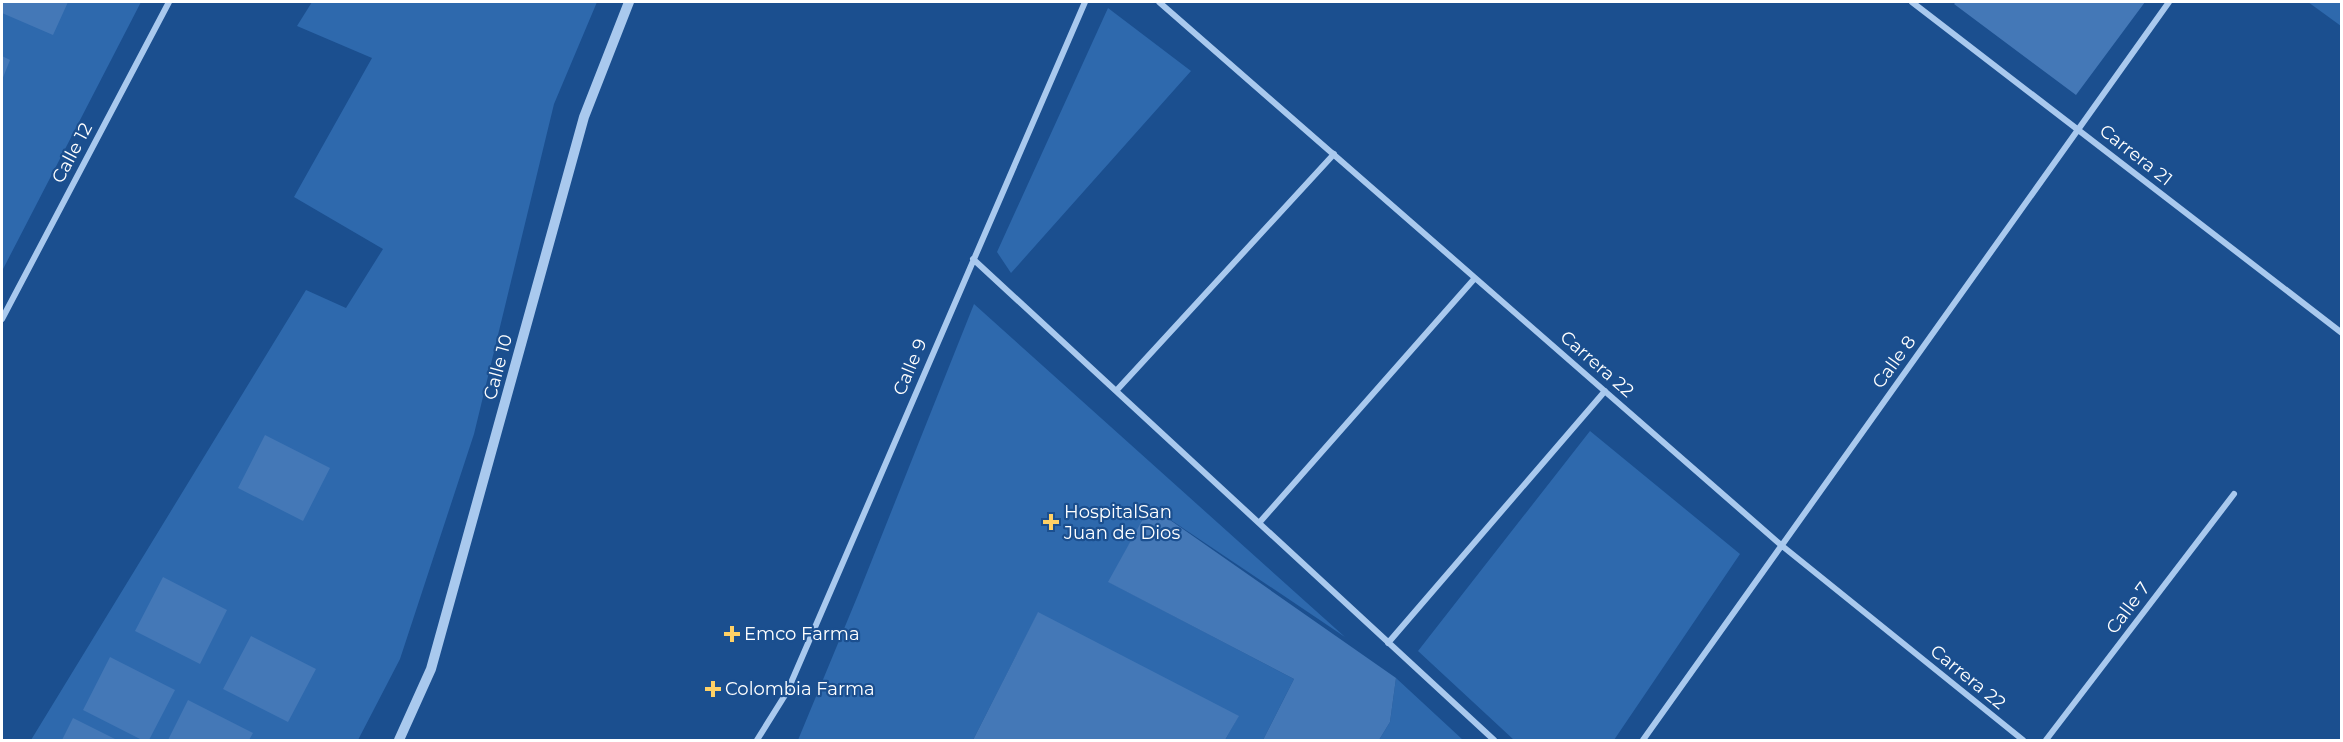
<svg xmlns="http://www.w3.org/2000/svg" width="2343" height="742" font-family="Montserrat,sans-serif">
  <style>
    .green { fill: #2e69ad }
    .building { fill: #4478b7 }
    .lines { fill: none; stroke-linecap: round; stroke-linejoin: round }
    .minor { stroke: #a9c9ee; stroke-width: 6 }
    .tertiary { stroke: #a9c9ee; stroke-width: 10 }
    .poi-dot { fill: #ffd166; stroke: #1b4f8f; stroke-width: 2 }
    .labels { text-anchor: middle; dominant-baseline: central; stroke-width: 4.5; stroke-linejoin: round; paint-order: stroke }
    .street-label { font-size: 18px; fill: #fff; stroke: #1b4f8f }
    .poi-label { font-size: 18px; fill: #fff; stroke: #1b4f8f; text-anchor: start }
  </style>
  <rect width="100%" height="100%" fill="#1b4f8f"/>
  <path class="green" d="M2,2h139l-139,269z
    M312,2h285l-43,102 -80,330 -74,225 -42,81h-327l275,-450 40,18 37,-59 -89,-52 78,-139 -75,-32z
    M2308,2h33v24z
    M1108,8l83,63 -180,202 -14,-21z
    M974,304l371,333 -195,-131 -41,76 185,97 -31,61h-38l13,-23 -200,-104 -65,127h-175l60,-145z
    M1590,431l150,123 -126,186h-100l-96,-89z
    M1396,678l67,62h-84l11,-18z"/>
  <path class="building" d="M2,2h66l-15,33 -51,-22z
    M1956,2h189l-69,93 -122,-91z
    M2,56l8,4 -8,20z
    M265,435l65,33 -27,53 -65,-33z
    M1150,506l246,172 -6,44 -11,18h-116l31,-61 -186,-97z
    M163,577l64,33 -27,54 -65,-33z
    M1038,612l201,104 -14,24h-252z
    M251,636l65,33 -28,53 -65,-33z
    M110,657l65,33 -26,50h-7l-59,-30z
    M188,700l65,33 -4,7h-81z
    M73,718l44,22h-55z"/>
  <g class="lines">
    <path class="minor" d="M1159,2l622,543 242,195
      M1912,2l430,331
      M973,259l521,481
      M2,319l167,-317
      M1116,391l218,-237
      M1259,523l216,-245
      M1388,643l217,-252
      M757,740l30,-48 298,-690
      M1643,740l526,-738
      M2046,740l188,-246"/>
    <path class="tertiary" d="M399,740l32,-71 153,-552 45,-115"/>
  </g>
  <g class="poi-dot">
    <path d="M1048 513h6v6h6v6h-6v6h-6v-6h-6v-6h6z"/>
    <path d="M729 625h6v6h6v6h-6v6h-6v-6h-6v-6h6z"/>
    <path d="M710 680h6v6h6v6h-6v6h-6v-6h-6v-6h6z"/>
  </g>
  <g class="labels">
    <g class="street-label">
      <text transform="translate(72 153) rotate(-62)">Calle 12</text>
      <text transform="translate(2136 155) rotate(38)">Carrera 21</text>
      <text transform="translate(1894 362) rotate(-54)">Calle 8</text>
      <text transform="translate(1597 364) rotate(41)">Carrera 22</text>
      <text transform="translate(498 367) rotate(-75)">Calle 10</text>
      <text transform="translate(910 367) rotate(-67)">Calle 9</text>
      <text transform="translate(2128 608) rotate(-53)">Calle 7</text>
      <text transform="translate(1968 677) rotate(39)">Carrera 22</text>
    </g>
    <g class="poi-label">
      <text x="1064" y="512">HospitalSan<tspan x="1064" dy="21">Juan de Dios</tspan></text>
      <text x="744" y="634">Emco Farma</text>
      <text x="725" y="689">Colombia Farma</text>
    </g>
  </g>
  <rect width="2343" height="742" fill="none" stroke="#ffffff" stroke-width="6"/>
</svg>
